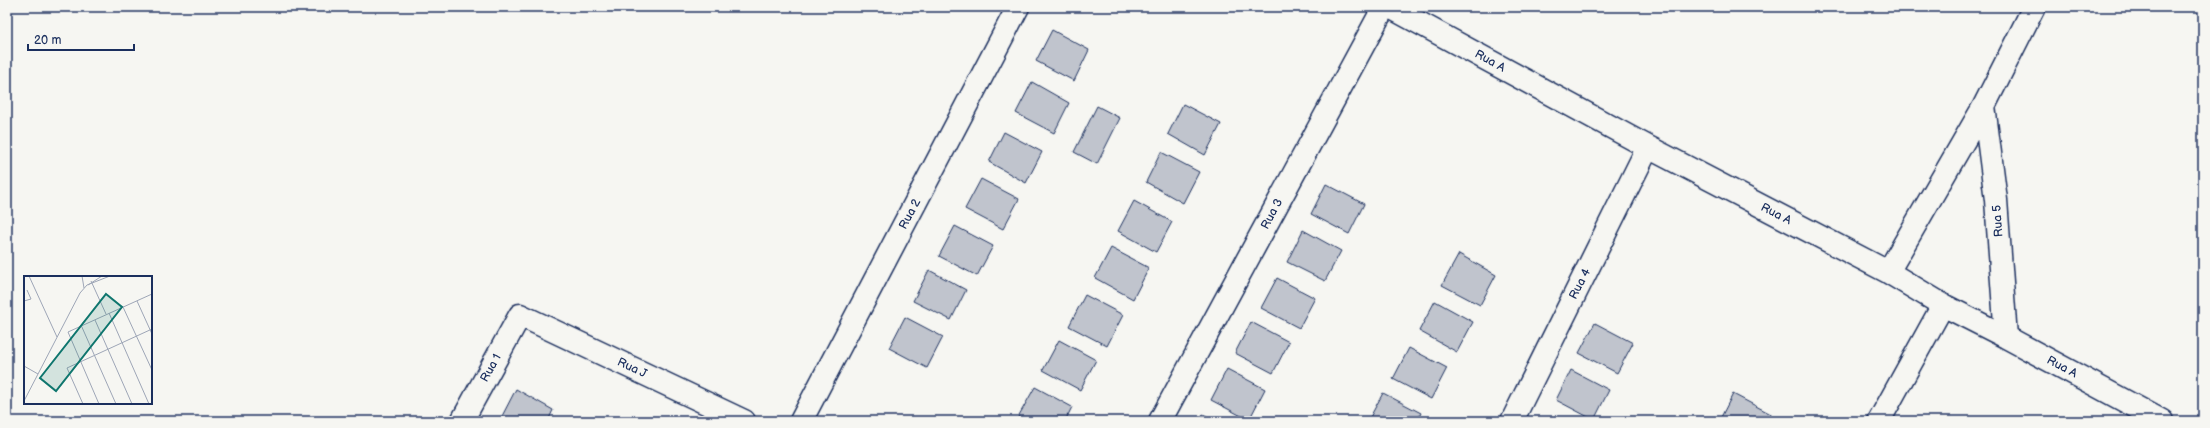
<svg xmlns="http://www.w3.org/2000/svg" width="2210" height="428" font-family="'Balsamiq Sans',sans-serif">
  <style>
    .building { fill: #c0c4cd; stroke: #1b2f5e }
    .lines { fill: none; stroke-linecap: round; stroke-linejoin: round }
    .street-casing { stroke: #1b2f5e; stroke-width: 25 }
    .street { stroke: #f6f6f2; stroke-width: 22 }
    .labels { text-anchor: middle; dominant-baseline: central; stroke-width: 3.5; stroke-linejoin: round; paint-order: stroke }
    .street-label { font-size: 12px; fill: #1b2f5e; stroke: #f6f6f2 }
    .inset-road { fill: none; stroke: #9ea6b7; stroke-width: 1 }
    .view { fill: #0f766e; fill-opacity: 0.15; stroke: #0f766e; stroke-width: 2 }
    .inset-edge { fill: none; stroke: #1b2f5e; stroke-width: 2 }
  </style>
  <rect width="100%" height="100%" fill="#f6f6f2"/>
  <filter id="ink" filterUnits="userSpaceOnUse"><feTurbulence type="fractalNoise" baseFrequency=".025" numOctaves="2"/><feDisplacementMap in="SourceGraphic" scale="8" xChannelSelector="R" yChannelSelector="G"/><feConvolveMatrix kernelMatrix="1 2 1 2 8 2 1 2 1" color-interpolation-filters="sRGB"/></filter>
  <g filter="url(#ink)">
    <path class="building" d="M1052,30l37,20 -15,31 -38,-20z
      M1032,82l37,21 -15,30 -38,-20z
      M1183,104l38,20 -16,31 -37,-21z
      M1097,106l23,12 -23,46 -23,-12z
      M1004,132l38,20 -16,31 -37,-21z
      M1161,152l38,20 -16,31 -37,-21z
      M981,179l38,20 -16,30 -38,-20z
      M1326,184l38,20 -15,30 -38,-20z
      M1134,201l38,21 -16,30 -38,-21z
      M955,226l38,20 -16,30 -38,-20z
      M1303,230l38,21 -16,30 -38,-19z
      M1111,248l38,20 -16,31 -38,-21z
      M1459,254l37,21 -16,30 -38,-20z
      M929,270l37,20 -15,30 -38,-19z
      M1277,278l38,20 -16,30 -38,-20z
      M1085,295l38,20 -16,31 -38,-20z
      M1435,301l38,21 -16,30 -38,-21z
      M905,317l38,20 -16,31 -38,-20z
      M1251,322l38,20 -16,31 -38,-20z
      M1595,323l38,20 -16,30 -38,-20z
      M1059,340l37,20 -16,30 -37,-20z
      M1409,348l38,20 -16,31 -38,-20z
      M1227,369l38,20 -16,31 -38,-20z
      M1571,370l38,20 -15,30 -38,-20z
      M1035,387l37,20 -7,14h-39l-8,-4z
      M516,389l37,21 -5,11 -48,-1z
      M1383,393l38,20 -4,8h-49z
      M1733,394l38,20 -3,7h-49z
      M1203,414l13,7h-17z"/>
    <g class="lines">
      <defs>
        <path id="street" d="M1390,7l258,140 240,125 55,33 63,32 156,84
          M1984,106l12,94 10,137
          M1888,272l96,-166 50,-99
          M462,421l58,-106 224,106
          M801,421l217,-414
          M1160,421l224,-414
          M1512,421l136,-274
          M1879,421l64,-116"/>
      </defs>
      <use href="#street" class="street-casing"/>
      <use href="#street" class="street"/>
    </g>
  </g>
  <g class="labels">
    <g class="street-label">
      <text transform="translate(1490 61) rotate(29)">Rua A</text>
      <text transform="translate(910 214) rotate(-62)">Rua 2</text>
      <text transform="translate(1272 214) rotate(-62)">Rua 3</text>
      <text transform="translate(1776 214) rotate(27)">Rua A</text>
      <text transform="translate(1998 221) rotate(-94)">Rua 5</text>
      <text transform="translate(1580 284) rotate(-63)">Rua 4</text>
      <text transform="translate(2062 367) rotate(28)">Rua A</text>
      <text transform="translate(491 368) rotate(-61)">Rua 1</text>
      <text transform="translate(632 368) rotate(25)">Rua J</text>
    </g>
  </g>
  <g transform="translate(24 276)">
    <rect width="128" height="128" fill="#f6f6f2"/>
    <path class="inset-road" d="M5,0l28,61M58,0l2,12M67,5l15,33M63,9l23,-9M64,9l14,-9M0,25l7,-2 -4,-9M113,25l15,33M99,31l29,63M85,37l40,91M71,44l37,84M57,49l35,79M0,90l14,8M0,125l56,-108 7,-8M59,128l-16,-36 85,-39M75,128l-31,-72 84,-38"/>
    <path class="view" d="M82,18l16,13 -66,84 -16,-13z"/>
    <rect width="128" height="128" class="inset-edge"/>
  </g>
  <rect width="2210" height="428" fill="none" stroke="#f6f6f2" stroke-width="24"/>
  <rect x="12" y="12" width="2186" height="404" fill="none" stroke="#1b2f5e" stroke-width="1.5" filter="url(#ink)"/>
  <path d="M28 44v6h106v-6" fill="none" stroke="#1b2f5e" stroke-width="2"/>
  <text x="34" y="44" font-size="12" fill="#1b2f5e" stroke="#f6f6f2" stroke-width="3" paint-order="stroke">20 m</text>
</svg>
